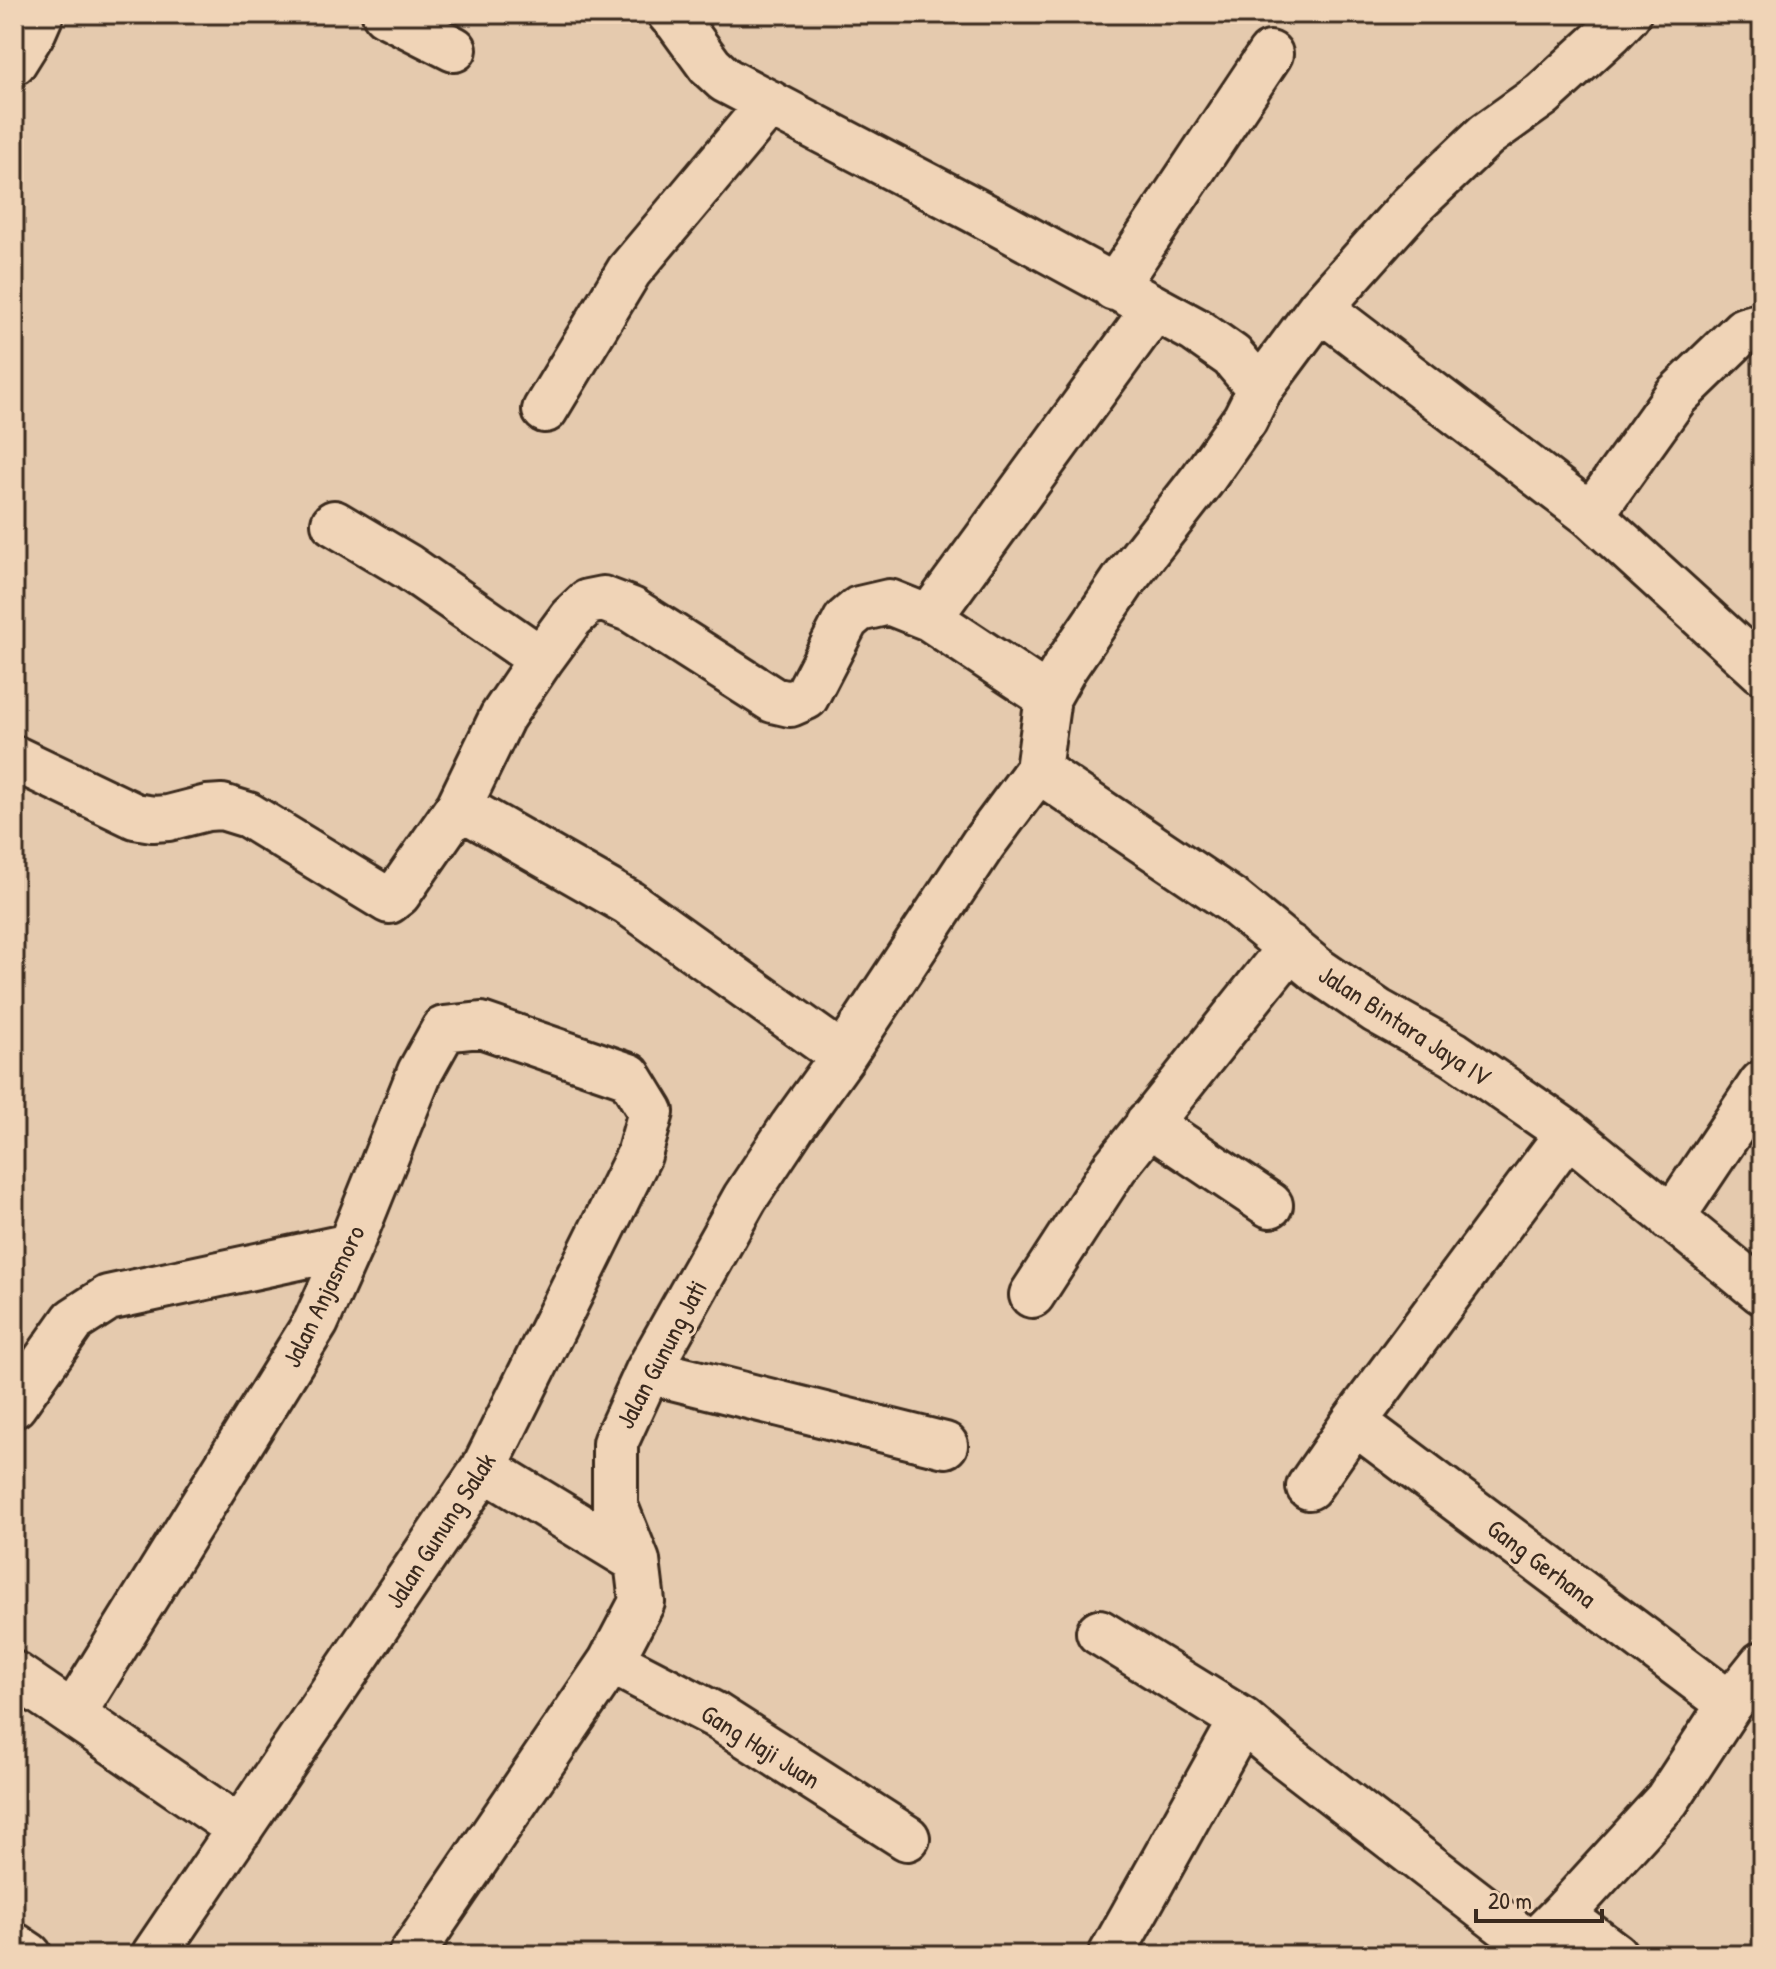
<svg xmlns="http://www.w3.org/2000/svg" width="1776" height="1969" font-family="'Patrick Hand',sans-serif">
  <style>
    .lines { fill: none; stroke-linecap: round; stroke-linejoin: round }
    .minor-casing { stroke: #3b2a1e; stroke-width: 50 }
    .minor { stroke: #f0d4b7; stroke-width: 44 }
    .labels { text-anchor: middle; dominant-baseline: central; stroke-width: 6; stroke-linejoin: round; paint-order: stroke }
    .street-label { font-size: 26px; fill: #3b2a1e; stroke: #f0d4b7 }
  </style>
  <rect width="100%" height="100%" fill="#e5caae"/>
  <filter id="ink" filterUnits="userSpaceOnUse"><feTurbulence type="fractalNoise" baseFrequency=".0125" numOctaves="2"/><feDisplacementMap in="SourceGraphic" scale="16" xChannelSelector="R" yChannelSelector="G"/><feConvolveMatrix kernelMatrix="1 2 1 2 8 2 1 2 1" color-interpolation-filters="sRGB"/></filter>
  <g filter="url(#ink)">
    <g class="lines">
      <defs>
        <path id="minor" d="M385,14l69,35
          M14,62l20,-32 7,-16
          M1114,288l156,-234
          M1320,308l271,207 171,156
          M1260,389l60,-81 92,-103 74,-70 56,-40 68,-62 18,-19
          M545,410l84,-139 141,-168
          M1591,515l85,-119 68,-66 18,-5
          M334,523l74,44 133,92
          M929,618l225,-309
          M14,758l121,58 18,3 15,-1 39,-10 15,-1 26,8 141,86 9,-7 61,-88 43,-89 39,-58 30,-41 17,-16 15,-3 29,11 141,90 17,4 16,-7 40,-77 13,-11 30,-7 40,16 119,79
          M1038,770l196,132 83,68 60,41 77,43 114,79 194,159
          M459,806l170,97 214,153
          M1148,1123l122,82
          M1671,1219l91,-136
          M1032,1295l83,-128 175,-220
          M648,1371l297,74
          M14,1405l60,-85 34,-22 242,-52
          M1354,1422l376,282
          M484,1468l153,93
          M1309,1487l45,-65 214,-289
          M1099,1632l143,88 37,31 252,194
          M611,1661l104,54 192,123
          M14,1674l226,155
          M73,1714l243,-392 34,-76 70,-174 24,-43 37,-4 148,51 22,36 -12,43 -155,313 -330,487
          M1562,1915l53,40
          M14,1945l15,10
          M411,1955l200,-294 31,-59 -5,-41 -22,-55v-63l33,-72 97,-173 47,-71 51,-71 140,-212 55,-74 10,-73 17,-30 59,-87 78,-100 43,-61 15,-30 -28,-33 -37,-26 -221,-120 -249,-130 -15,-14 -32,-44 -8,-8
          M1111,1955l131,-235
          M1522,1955l40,-40 105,-115 63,-96 32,-40"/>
      </defs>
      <use href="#minor" class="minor-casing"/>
      <use href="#minor" class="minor"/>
    </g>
  </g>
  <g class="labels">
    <g class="street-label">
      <text transform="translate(1405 1025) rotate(33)">Jalan Bintara Jaya IV</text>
      <text transform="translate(323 1296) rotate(-64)">Jalan Anjasmoro</text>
      <text transform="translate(661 1354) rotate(-62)">Jalan Gunung Jati</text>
      <text transform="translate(440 1530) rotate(-57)">Jalan Gunung Salak</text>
      <text transform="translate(1542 1563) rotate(37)">Gang Gerhana</text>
      <text transform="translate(761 1746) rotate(32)">Gang Haji Juan</text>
    </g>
  </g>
  <rect width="1776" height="1969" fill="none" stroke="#f0d4b7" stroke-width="48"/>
  <rect x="24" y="24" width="1728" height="1921" fill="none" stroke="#3b2a1e" stroke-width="3" filter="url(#ink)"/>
  <path d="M1476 1909v12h126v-12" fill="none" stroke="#3b2a1e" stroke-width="4"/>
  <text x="1488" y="1909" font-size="24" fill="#3b2a1e" stroke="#f0d4b7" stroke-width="6" paint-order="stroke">20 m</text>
</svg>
